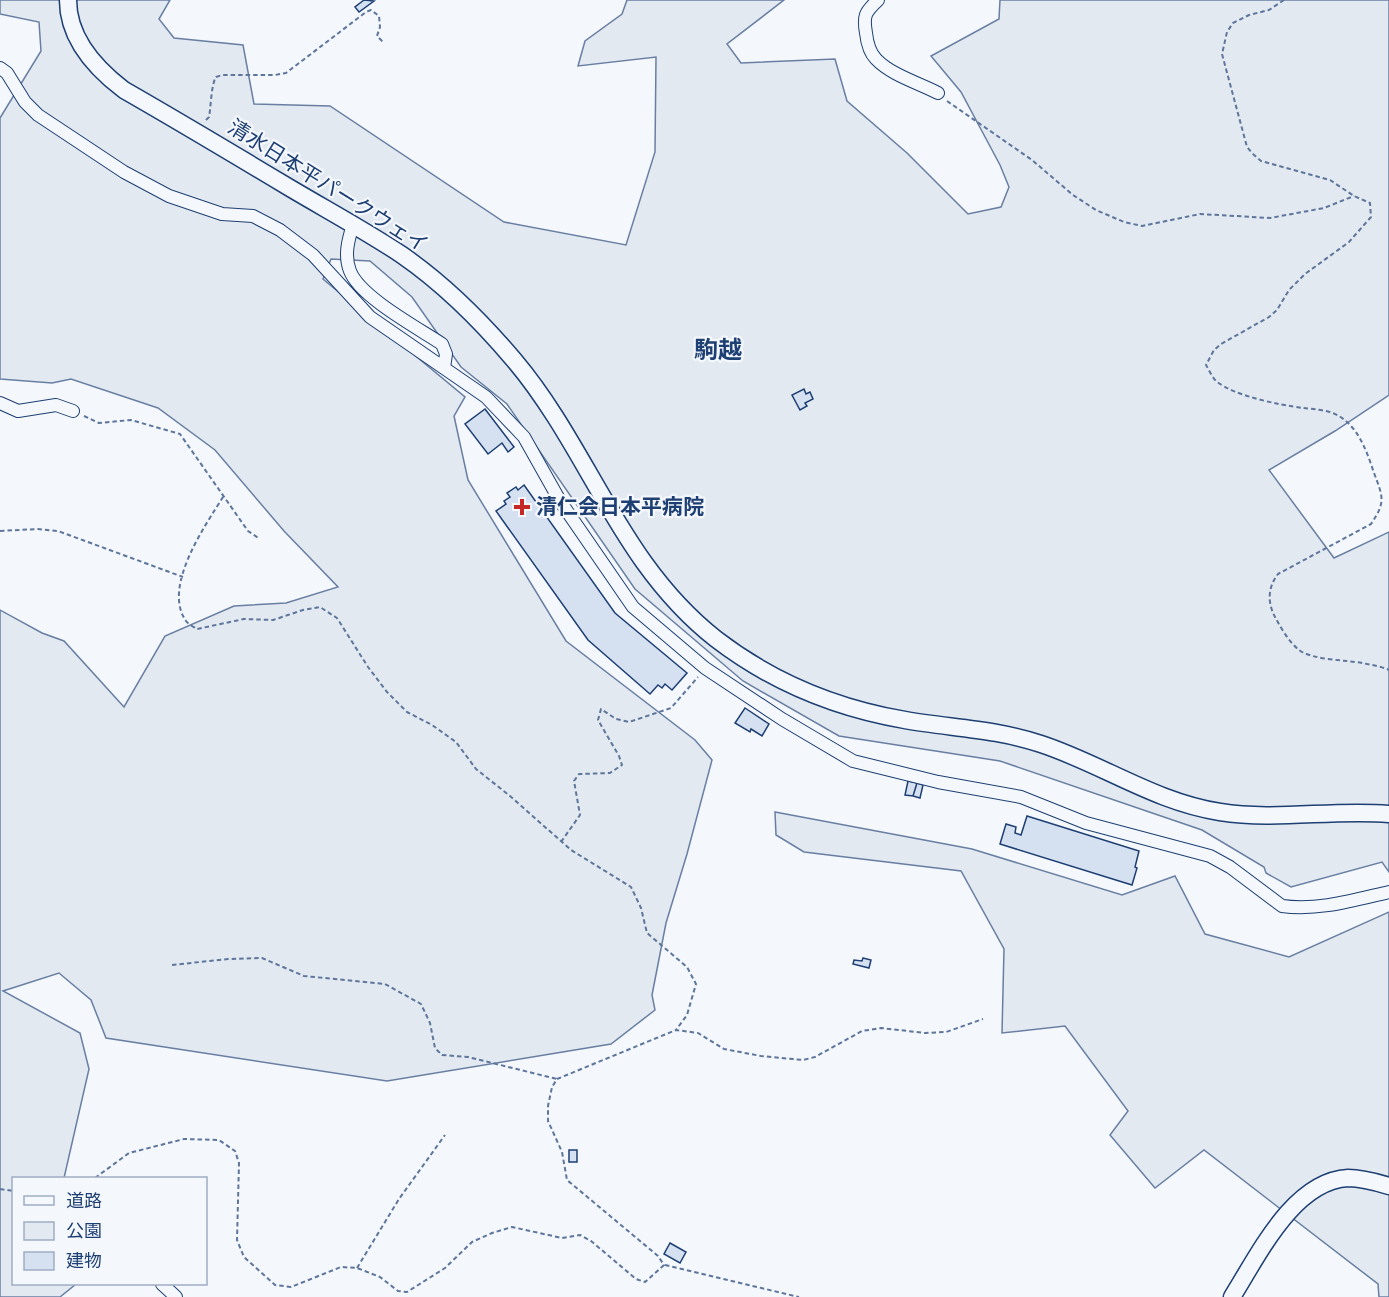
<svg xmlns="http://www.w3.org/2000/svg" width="1389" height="1297" font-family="'Source Sans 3','Noto Sans JP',sans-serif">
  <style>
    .green { fill: #e3e9f0; stroke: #687fa3; stroke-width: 1.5 }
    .building { fill: #d5e0f0; stroke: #1d3f73; stroke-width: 1.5 }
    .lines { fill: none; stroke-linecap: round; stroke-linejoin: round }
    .street-casing { stroke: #1d3f73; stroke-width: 14 }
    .secondary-casing { stroke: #1d3f73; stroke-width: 19 }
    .path { stroke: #5e769c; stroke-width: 2; stroke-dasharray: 4.5 3; stroke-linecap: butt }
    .street { stroke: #f4f7fb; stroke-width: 12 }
    .secondary { stroke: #f4f7fb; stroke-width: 16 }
    .poi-dot { fill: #c62828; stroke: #f4f7fb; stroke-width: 2 }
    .labels { text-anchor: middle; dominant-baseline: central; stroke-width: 4.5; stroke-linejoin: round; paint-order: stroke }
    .street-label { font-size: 21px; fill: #1d3f73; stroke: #f4f7fb }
    .poi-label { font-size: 21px; font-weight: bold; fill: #1d3f73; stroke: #f4f7fb; text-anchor: start }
    .quarter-label { font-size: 24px; font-weight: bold; fill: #1d3f73; stroke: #f4f7fb }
  </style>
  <rect width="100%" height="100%" fill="#f4f7fb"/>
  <path class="green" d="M0,0h170l-11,19 15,19 69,7 11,59 76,2 174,116 122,23 29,-93 1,-95 -78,9 7,-25 37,-27 5,-14h157l-57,44 14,19 94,-4 12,42 60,52 61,61 33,-7 8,-20 -9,-22 -39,-73 -30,-36 68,-37 1,-19h389v395l-54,36 -66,39 65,88 55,-26v340l-7,-10 -91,25 -25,-14 -2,-6 -62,-37 -202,-69 -161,-25 -96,-55 -108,-92 -128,-185 -46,-37 -49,-70 -42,-36 -39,-2 -8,20 142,118 -11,19 14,64 98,161 129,99 17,20 -25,94 -21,69 -14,72 3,15 -44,34 -224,37 -281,-43 -15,-38 -32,-27 -56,18 77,42 9,36 -25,109h-50v106h62l-16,13h-60v-687l42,23 22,8 60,66 41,-71 69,-30 52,-3 52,-16 -54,-56 -69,-81 -57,-42 -87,-29 -19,4 -52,-4v-261l41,-67 -2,-29 -39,-8z
    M775,812l197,37 150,46 53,-19 30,58 84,23 100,-45v385h-10l-1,-13 -174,-134 -49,38 -45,-53 18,-24 -63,-85 -63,7 2,-84 -43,-78 -157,-19 -28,-17z"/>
  <path class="building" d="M364,0l10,1 -15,11 -4,-5z
    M804,389l2,5 4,-2 3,7 -8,4 2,3 -7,4 -8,-15z
    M485,409l29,38 -6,5 -6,-9 -14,11 -23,-30z
    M524,485l91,128 72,60 -15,17 -7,-6 -3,4 -4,-3 -8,9 -62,-54 -92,-129 10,-7 -2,-3 6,-4 -3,-4 9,-6 2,3z
    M745,708l24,16 -7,12 -11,-7 -1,3 -15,-9z
    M908,781l9,2 -4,13 -8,-1z
    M917,783l6,2 -3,13 -7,-2z
    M1027,816l112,35 -4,16 2,1 -5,17 -132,-41 6,-20 10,3 -1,6 6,2z
    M863,958l8,2 -2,8 -16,-4 1,-4 8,1z
    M569,1150h8v12h-8z
    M670,1243l16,9 -6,11 -16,-9z"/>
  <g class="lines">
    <defs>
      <path id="street" d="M878,0c-13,12 -15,16 -12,33 1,9 3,19 10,26 15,16 43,24 62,34
        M0,68l7,5 18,29 13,13 86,57 45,24 53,18 31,2 27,14 33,25 57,62 116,80 38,40 36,64 73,106 72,61 77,51 71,42 85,21 83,15 65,26 124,33 20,11 52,39c36,5 72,-6 107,-14
        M353,225c-5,15 -9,31 -3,46 10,26 68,57 92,73l4,10 -2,14
        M0,403l18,8 38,-6 17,6
        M162,1284l14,13"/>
      <path id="secondary" d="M68,0c0,39 27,68 56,90 56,32 111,65 166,98 37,22 76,43 112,67 42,29 79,66 112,105 76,90 105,203 202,279 56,43 119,69 189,81 45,8 92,9 136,24 61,20 114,58 179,68 56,9 113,-3 169,2
        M1232,1297c26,-41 61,-116 116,-119 14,0 28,4 41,8"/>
    </defs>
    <use href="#street" class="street-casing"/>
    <use href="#secondary" class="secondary-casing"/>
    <path class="path" d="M1284,0l-15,10 -20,5 -16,8 -6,9 -5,22 25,93 5,6 9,8 69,19 24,16 16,7 1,14 -22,25 -44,32 -16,16 -12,20 -8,7 -48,27 -7,6 -8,15c3,5 6,12 10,16 18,15 64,24 87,27 11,1 26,2 36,8 20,12 28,36 35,57 9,24 12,29 -3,51l-93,50c-10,13 -11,28 -3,43 6,11 14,25 24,33 13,10 47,10 63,13 9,2 19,3 27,7
      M947,101l85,59 41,35 23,15 28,12 18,4 58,-12 70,4 54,-10 30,-12
      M206,120l3,-3c2,-10 2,-32 7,-40l6,-2h53l11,-2 80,-61 5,-2 8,6 1,11 -3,9 6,6
      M84,416l15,7 32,-3 49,14 68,97 12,8
      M223,497c-18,29 -61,90 -37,124 2,3 8,6 11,8l47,-10 29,1 30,-10 17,-3 17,11 31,49 19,25 20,20 25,13 24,17 20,27 34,27 61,54 60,37 10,21 6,25 40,34 9,17 -9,31 -11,15
      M0,531l38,-2 20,2 125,46
      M561,842l19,-27 -6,-34 5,-7 31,-1 12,-8 -3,-9 -21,-36 3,-11 15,10 13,3 42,-14 27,-31
      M172,965l56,-6 34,-1 42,18 81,8 36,20 9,19 5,25 7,7 26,2 89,22
      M95,1178l34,-25 55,-14 35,1 16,11 4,12 -2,77 7,17 31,28 16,2 50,-20 16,1 23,9 18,14 9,1 38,-24 27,-26 20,-9 20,-6 50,11 18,-3 11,6 45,38 9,3 19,-17 -6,-9 -91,-76 -5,-28 -14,-31v-15l4,-19 5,-8 119,-49 22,3 26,16 37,7 42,4 12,-3 47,-26 19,-3 44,5 21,-1 37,-13
      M0,1189l14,2
      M665,1265l134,32
      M357,1268l42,-69 46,-64"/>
    <use href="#street" class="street"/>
    <use href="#secondary" class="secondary"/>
  </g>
  <path class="poi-dot" d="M519 498h6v6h6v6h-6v6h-6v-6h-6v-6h6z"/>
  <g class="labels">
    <g class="street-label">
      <text transform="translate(328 186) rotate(32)">清水日本平パークウェイ</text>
    </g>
    <g class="poi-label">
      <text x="536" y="507">清仁会日本平病院</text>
    </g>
    <g class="quarter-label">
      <text x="718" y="350">駒越</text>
    </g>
  </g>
  <rect x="12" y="1177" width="195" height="108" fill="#f4f7fb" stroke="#9eadc5" stroke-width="1.5"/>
  <rect x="24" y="1196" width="30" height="9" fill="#f4f7fb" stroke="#9eadc5" stroke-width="1.5"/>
  <text x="66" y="1207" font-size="18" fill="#1d3f73">道路</text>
  <rect x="24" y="1222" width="30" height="18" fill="#e3e9f0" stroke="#9eadc5" stroke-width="1.5"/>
  <text x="66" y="1237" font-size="18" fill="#1d3f73">公園</text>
  <rect x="24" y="1252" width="30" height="18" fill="#d5e0f0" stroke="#9eadc5" stroke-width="1.5"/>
  <text x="66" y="1267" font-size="18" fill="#1d3f73">建物</text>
</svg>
